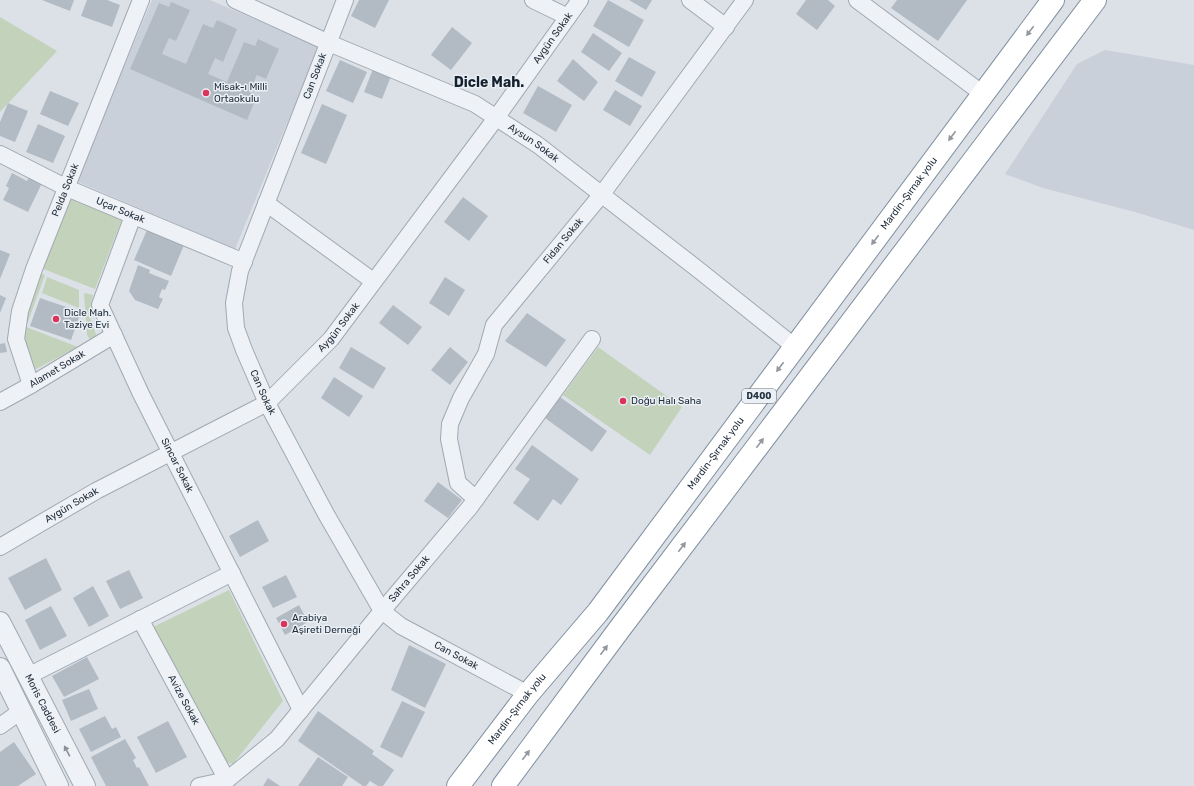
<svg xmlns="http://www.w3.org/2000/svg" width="1194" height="786" font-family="Rubik,sans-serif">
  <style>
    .built { fill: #c9d0d9 }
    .green { fill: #c3d2bb }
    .building { fill: #b2bac4 }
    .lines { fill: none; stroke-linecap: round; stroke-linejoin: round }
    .minor-casing { stroke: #a0a8b1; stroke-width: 18 }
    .tertiary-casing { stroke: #a0a8b1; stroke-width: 22 }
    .trunk-casing { stroke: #81909f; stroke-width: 24 }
    .minor { stroke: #eef1f5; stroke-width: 16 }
    .tertiary { stroke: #eef1f5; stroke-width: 20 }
    .trunk { stroke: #fff; stroke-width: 22 }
    .oneway { fill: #92989e }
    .oneway2 { fill: #89909a }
    .poi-dot { fill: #da335c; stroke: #eaf0f5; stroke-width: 1.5 }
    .labels { text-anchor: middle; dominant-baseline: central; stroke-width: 3; stroke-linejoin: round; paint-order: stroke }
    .shield { fill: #eaf0f5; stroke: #5f6a75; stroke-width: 1 }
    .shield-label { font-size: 9px; font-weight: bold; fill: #24303e }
    .street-label { font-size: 10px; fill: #24303e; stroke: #eaf0f5 }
    .poi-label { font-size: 10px; fill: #24303e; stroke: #eaf0f5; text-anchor: start }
    .district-label { font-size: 14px; font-weight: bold; fill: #16212f; stroke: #eaf0f5 }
  </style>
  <rect width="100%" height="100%" fill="#dbe1e7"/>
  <path class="built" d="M152,0h58l110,47 -40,93 -45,109 -159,-68z
    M1105,50l89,15v165l-59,-18 -92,-24 -38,-14 72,-110z"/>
  <path class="green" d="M0,17l57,34 -57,61z
    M70,193l54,21 -29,75 -54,-21z
    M39,273l6,2 -19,52 52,20 -42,22 -8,-5 -6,-19 2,-29z
    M47,277l32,13v18l-37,-15z
    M84,293l9,2c-5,19 -4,23 4,41l-6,5 -4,-6z
    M598,347l84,60 -32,48 -87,-60z
    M229,590l54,111 -50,63 -14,-4 -66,-133z"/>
  <path class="building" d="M42,0h32l-4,11z
    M87,0h20l13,5 -8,22 -31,-11z
    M359,0h30l-14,28 -24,-12z
    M608,0l36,20 -15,27 -36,-21z
    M629,0h23l-6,10z
    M806,0h22l7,6 -18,24 -21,-16z
    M897,0h70l-29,41 -47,-33z
    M171,2l19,8 -14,31 -7,-3 -7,16 24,10 17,-40 10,4 4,-8 20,9 -14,33 -8,-4 -7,16 19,8 17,-40 11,4 3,-7 21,10 -13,30 -9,-4 -8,17 8,4 -10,24 -117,-51 29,-66 10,4z
    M452,27l20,16 -21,27 -20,-15z
    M593,33l29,20 -13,18 -28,-19z
    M629,57l27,15 -14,25 -27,-16z
    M573,59l25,23 -14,19 -27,-20z
    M340,60l27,12 -14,31 -27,-12z
    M373,69l18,7 -9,23 -18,-7z
    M538,86l34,19 -16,27 -33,-19z
    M615,90l27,16 -12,20 -27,-16z
    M50,91l29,12 -11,23 -28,-12z
    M8,103l20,8 -13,31 -15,-6v-14z
    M322,104l25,11 -21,49 -25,-11z
    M38,124l27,12 -12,27 -27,-11z
    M12,173l15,8 2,-4 13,6 -14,29 -25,-12 6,-12 -3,-2z
    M463,197l25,19 -19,25 -25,-19z
    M147,230l37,15 -13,31 -37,-16z
    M0,250l10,4 -10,25z
    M138,265l12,5 -1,3 20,8 -4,9 -3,-1 -3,8 4,2 -5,10 -23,-9 -6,-9z
    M445,277l20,13 -16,26 -20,-13z
    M0,295l6,3 -6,15z
    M40,298l41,14 -10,28 -41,-14z
    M393,305l29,22 -14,18 -29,-22z
    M527,313l39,27 -20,27 -41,-26z
    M5,343l2,9 -7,1v-9z
    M351,347l35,21 -13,21 -34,-21z
    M450,347l18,15 -18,23 -19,-15z
    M334,377l29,19 -14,21 -28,-19z
    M560,397l47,34 -15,21 -47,-34z
    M532,445l47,34 -18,26 -8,-6 -15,22 -25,-18 17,-24 -15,-10z
    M438,482l24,18 -14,18 -24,-17z
    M258,520l11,21 -29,16 -11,-21z
    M46,558l16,32 -37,20 -17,-32z
    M129,570l14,28 -23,11 -14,-28z
    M286,575l11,22 -24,11 -11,-21z
    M93,586l16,30 -20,11 -16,-29z
    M299,605l9,17 -23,13 -9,-17z
    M51,606l16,30 -27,14 -15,-30z
    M409,645l37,19 -21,44 -34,-18z
    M87,657l12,22 -35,18 -12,-21z
    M89,689l9,20 -27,12 -9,-21z
    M402,701l23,11 -23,46 -22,-11z
    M318,711l56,40 -2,3 22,16 -11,16h-5l-8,-5 -4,5h-3l-65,-45z
    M105,716l7,13 4,-2 5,10 -30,15 -12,-23z
    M168,721l19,36 -31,16 -19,-36z
    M125,739l11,19 -3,2 4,8 2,-1 10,19h-43l-15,-29z
    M14,742l22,32 -18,12h-18v-34z
    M318,757l30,20 -6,9h-44z
    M268,778l12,8h-17z"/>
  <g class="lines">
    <defs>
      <g id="minor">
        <path id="s1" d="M235,0l94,43 146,61 63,41 162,126 95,76"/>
        <path id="s2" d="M345,0l-105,271 -6,32 2,25 8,22 23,53 59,111 56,97 19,15 127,68"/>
        <path d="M533,0l35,17"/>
        <path d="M690,0l36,27"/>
        <path d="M857,0l126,94"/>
        <path id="s3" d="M0,154l67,34 177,74"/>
        <path d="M266,203l107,78"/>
        <path id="s4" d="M133,216l-33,89 41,89 160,316"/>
        <path id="s5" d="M31,385l-15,-46 4,-28 14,-42 107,-269"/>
        <path id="s6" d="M0,402l31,-17 83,-50"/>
        <path id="s7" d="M476,499l-18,-16 -9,-44 1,-15 11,-26 25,-44 8,-29 108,-131 143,-194"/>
        <path id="s8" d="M0,547l96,-56 171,-88 64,-64 165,-221 84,-118"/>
        <path id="s9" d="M140,619l87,161"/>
        <path d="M28,676l204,-103"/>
        <path d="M0,726l21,-15"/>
        <path id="s10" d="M199,786l28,-6 50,-41 105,-128 88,-104 122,-168"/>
      </g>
      <g id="tertiary">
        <path id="s11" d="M0,622l85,164"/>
        <path d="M0,668l58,118"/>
      </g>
      <g id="trunk">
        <path id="s12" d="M458,786l70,-92 70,-82 455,-612"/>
        <path d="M503,786l118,-159 474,-627"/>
      </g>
    </defs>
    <use href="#minor" class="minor-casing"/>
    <use href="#tertiary" class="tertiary-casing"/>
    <use href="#trunk" class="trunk-casing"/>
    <use href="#minor" class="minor"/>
    <use href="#tertiary" class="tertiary"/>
    <use href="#trunk" class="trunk"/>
  </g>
  <defs><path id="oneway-solid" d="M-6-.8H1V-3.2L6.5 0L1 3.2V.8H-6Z"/></defs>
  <g class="oneway">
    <use href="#oneway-solid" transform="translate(1030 31) rotate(127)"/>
    <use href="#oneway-solid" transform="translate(952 136) rotate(127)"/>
    <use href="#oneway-solid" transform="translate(875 240) rotate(127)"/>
    <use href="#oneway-solid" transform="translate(780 367) rotate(127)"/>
    <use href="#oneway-solid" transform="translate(760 443) rotate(-53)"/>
    <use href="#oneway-solid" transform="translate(682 547) rotate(-53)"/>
    <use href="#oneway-solid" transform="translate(604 650) rotate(-53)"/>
    <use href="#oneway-solid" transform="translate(526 755) rotate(-53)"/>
  </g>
  <use class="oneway2" href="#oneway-solid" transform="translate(67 751) rotate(-118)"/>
  <g class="poi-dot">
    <circle cx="206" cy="93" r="4"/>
    <circle cx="56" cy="319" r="4"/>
    <circle cx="623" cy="401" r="4"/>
    <circle cx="284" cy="624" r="4"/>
  </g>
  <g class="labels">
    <rect class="shield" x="742" y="389" width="34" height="14" rx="3"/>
    <g class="shield-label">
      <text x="759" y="396">D400</text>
    </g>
    <g class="street-label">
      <text stroke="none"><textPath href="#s8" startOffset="768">Aygün Sokak</textPath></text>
      <text transform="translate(315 76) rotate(-69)">Can Sokak</text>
      <text stroke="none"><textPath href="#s1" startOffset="332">Aysun Sokak</textPath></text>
      <text stroke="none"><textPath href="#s5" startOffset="206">Pelda Sokak</textPath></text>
      <text stroke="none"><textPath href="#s12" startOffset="745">Mardin-Şırnak yolu</textPath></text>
      <text stroke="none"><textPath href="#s3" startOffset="133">Uçar Sokak</textPath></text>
      <text stroke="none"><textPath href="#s7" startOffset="302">Fidan Sokak</textPath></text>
      <text stroke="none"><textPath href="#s8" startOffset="408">Aygün Sokak</textPath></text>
      <text stroke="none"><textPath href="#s6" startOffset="66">Alamet Sokak</textPath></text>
      <text stroke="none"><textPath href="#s2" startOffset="418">Can Sokak</textPath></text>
      <text stroke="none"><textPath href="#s12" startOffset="421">Mardin-Şırnak yolu</textPath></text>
      <text stroke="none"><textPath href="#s4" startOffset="273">Sincar Sokak</textPath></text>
      <text stroke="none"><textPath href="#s8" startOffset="83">Aygün Sokak</textPath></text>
      <text stroke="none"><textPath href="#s10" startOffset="301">Sahra Sokak</textPath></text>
      <text stroke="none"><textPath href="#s2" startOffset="754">Can Sokak</textPath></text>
      <text stroke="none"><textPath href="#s9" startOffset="92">Avize Sokak</textPath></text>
      <text stroke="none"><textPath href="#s11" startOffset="92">Moris Caddesi</textPath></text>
      <text stroke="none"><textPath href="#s12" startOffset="97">Mardin-Şırnak yolu</textPath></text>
    </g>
    <g class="poi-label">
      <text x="214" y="87">Misak-ı Milli<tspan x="214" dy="12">Ortaokulu</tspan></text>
      <text x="64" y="313">Dicle Mah.<tspan x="64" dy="12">Taziye Evi</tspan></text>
      <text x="631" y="401">Doğu Halı Saha</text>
      <text x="292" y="618">Arabiya<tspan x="292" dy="12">Aşireti Derneği</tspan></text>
    </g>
    <g class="district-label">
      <text x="489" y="82">Dicle Mah.</text>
    </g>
  </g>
</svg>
